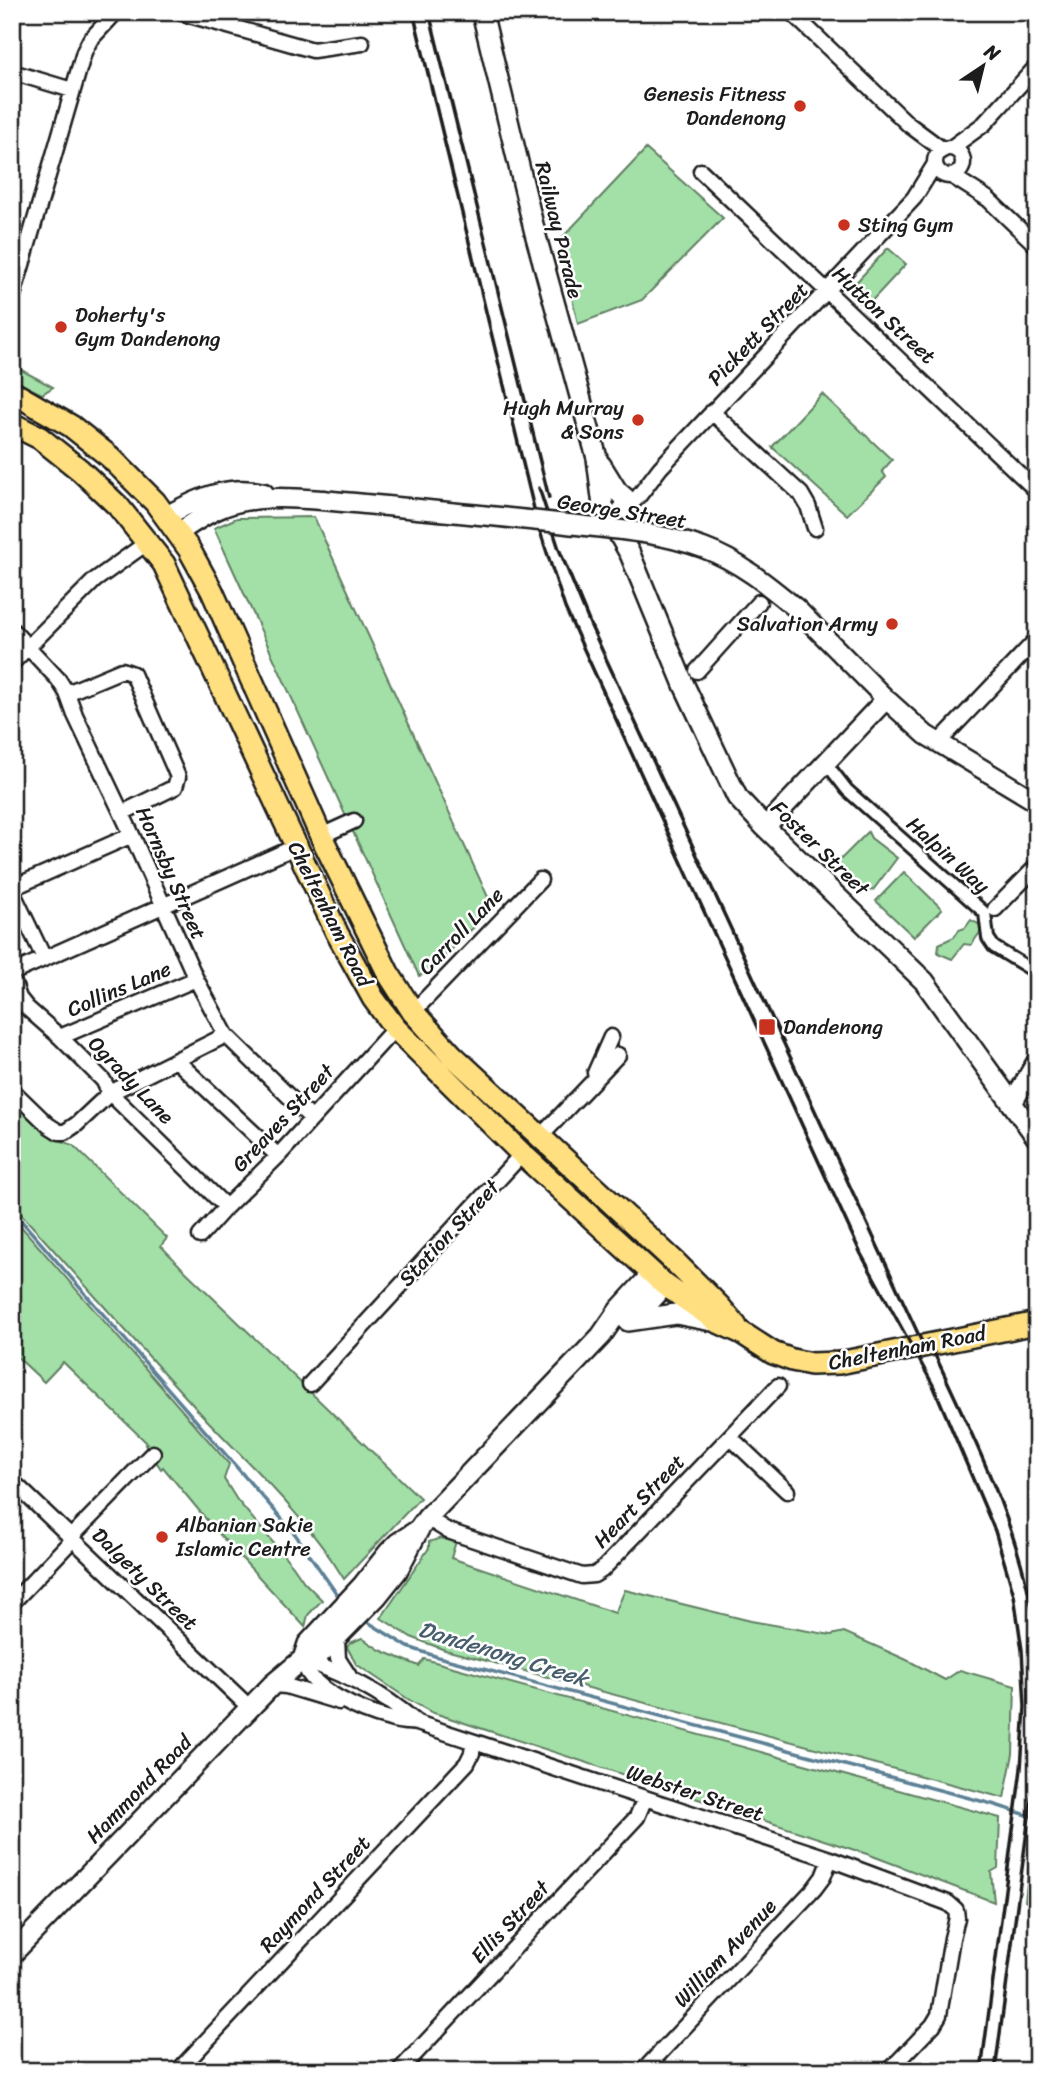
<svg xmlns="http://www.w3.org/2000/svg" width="1049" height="2083" font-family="Sriracha,sans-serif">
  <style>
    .green { fill: #a3e0a8; stroke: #607e62; stroke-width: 2 }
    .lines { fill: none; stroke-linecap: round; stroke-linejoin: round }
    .stream { stroke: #5c8095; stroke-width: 3.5 }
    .pedestrian-casing { stroke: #1c1c1c; stroke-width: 16 }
    .minor-casing { stroke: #1c1c1c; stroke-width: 19 }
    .tertiary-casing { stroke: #1c1c1c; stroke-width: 23 }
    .secondary-casing { stroke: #1c1c1c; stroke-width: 24 }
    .primary-casing { stroke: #1c1c1c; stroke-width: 26 }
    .pedestrian { stroke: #fff; stroke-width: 10 }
    .minor { stroke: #fff; stroke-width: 14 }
    .tertiary { stroke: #fff; stroke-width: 18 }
    .secondary { stroke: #fff; stroke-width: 19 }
    .primary { stroke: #ffdf80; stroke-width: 21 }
    .rail { stroke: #1c1c1c; stroke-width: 3.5 }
    .tertiary-bridge-casing { stroke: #1c1c1c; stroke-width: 23; stroke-linecap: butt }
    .tertiary-bridge { stroke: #fff; stroke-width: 18 }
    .poi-dot { fill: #c8321e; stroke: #fff; stroke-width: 2.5 }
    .labels { text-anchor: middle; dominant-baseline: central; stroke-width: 5; stroke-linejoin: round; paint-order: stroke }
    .poi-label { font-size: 21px; fill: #1c1c1c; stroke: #fff; text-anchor: start }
    .street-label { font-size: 21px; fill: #1c1c1c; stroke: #fff }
    .water-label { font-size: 23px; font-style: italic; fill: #475e6d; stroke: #fff }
  </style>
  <rect width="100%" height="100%" fill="#fff"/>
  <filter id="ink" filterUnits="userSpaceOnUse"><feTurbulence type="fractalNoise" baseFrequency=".0143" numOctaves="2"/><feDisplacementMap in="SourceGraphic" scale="14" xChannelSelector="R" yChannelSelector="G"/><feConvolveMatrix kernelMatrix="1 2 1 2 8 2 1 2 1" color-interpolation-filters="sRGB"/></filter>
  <g filter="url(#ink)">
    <path class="green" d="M646,149l77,69 -81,82 -64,24 -19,-83z
      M888,248l18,16 -41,44 -17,-17z
      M12,365l41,22 -11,7 -30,-14z
      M822,394l70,66 -10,11 4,6 -39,38 -75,-68z
      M314,517l179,391 -65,65 -9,3 -205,-448 23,-10z
      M868,832l3,6 26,20 -24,32 -13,2 -26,-26z
      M904,872l38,37 -28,28 -38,-36z
      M971,920l9,5 1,6 -10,14 -7,-1 -12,15 -14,-6 1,-9 15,-7 5,-7 6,-2z
      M12,1097l44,42 17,6 94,93 -6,8 20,21 239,231 -76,81c-37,-61 -90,-110 -139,-161 -65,-70 -128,-143 -193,-214z
      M12,1216l217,248 -5,15 13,21 56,66 11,16 18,18 -14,15 -3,12 -94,-102 -48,-58 -2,2 -8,-12 2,-3 -10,-9 2,-2 -84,-81 -19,20 -32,-30z
      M441,1538l15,3 -5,17 164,55 10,-23 126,31 80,14 13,-3 65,29 36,19 15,-10 55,16 -2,68 -9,44 -559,-148 -34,-13 -30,-19 48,-70v-6z
      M362,1638l18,12 39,16 5,-7 576,159 -2,50 -7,4 3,30 -124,-47 -439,-143 -20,-11 -55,-37 -9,-17 3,-4z
      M1033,1831l4,1v77l-12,-8z"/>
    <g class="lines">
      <path class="stream" d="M12,1210l283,324 46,66
        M363,1619l45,28 30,10 554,147 45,14"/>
      <defs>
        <path id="pedestrian" d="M826,763l21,27 138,123 3,25 6,9 43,26"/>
        <path id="minor" d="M179,12l134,38 49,-7
          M791,12l117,112 35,26
          M12,72l60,18
          M951,148l33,-24 53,-58
          M935 162a14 14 0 1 1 28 0a14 14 0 1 1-28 0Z
          M701,171l336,320
          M952,176l36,23 49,47
          M12,299l72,-247 6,-12 26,-28
          M712,412l89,82 7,12 7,22
          M625,509l13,-12 22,-29 254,-270 21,-34
          M12,630l46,49 9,14 8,22 57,120 64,144 30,56 86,84
          M12,663l83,-83 53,-38
          M697,671l62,-69
          M67,693l55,-23 11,4 45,103 -3,10 -53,26
          M938,743l99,-104
          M321,836l33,-15
          M12,888l120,-53
          M12,891l32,67
          M995,909l42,-43
          M12,973l283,-126
          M12,978l7,20 8,10 33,29 43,43 7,13 116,114
          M413,1012l127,-132
          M60,1037l136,-58
          M176,1060l102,96
          M595,1073l16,-36
          M12,1090l36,35 11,7h6l12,-8 33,-31 116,-58
          M541,1136l77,-81
          M200,1236l26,-29 52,-51 117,-128
          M310,1384l212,-230
          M730,1437l57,54
          M12,1481l237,226
          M427,1518l21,13 134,45 12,-1 8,-5 176,-184
          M71,1537l82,-84
          M12,1603l61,-64
          M337,1639l1,20 11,17
          M303,1659c3,30 62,54 87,60 9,3 18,3 27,4l413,136 118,44 8,7 1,8 -5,20 -13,77 -6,10 -44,46
          M303,1659c46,18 75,31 113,63
          M272,1685l14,1 53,16
          M178,2071l289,-308 5,-10 1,-11
          M399,2071l238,-254 8,-19
          M643,2071l171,-182 9,-12 7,-18"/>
        <path id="tertiary" d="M166,516c31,-17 62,-32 98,-23
          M178,533c15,-10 30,-21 48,-27 30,-11 66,-8 97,-6
          M797,609l89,90 40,36 111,67
          M765,827l121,-128
          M1012,1104l25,-43"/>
        <path id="secondary" d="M482,12l53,221 62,225 6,48c4,9 13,13 21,5
          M601,465l16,26 8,7 -2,22
          M604,508l26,46 54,131 53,112 28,30 159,154 113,157
          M629,1320l17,-14 19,-21
          M628,1321l48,-7 41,8
          M303,1659l5,-15 55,-59 26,-33 9,-9 20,-13
          M12,1954l260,-269 31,-26 19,-7 55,-56 20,-25 22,-42 8,-11 174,-182 18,-26 33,-36"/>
        <path id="primary" d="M12,392l59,34 39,31 45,45 34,47 23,42 109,245 67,137 25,39 39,43 222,206 46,46 16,19
          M12,424l28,14 40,32 38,36 46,58 173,369 36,65 22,30 127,126 143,131 53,37 24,11 31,20 19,7 19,4 28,-1 198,-40"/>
      </defs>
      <use href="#pedestrian" class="pedestrian-casing"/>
      <use href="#minor" class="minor-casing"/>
      <use href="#tertiary" class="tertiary-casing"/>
      <use href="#secondary" class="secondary-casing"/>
      <use href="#primary" class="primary-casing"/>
      <use href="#pedestrian" class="pedestrian"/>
      <use href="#minor" class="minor"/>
      <use href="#tertiary" class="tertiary"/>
      <use href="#secondary" class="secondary"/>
      <use href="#primary" class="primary"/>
      <path class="rail" d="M413,12l125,513 27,83 296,646 72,131 62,146 19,64 8,55 3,57 -4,62 -40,302
        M429,12l120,486
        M539,488l20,61 31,75 337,729
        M928,1340c45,96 94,191 109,297
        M995,2071l42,-315"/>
      <defs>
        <path id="tertiary-bridge" d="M323,500c82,8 163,15 244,24 46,5 93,8 136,24 36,13 65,37 94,61"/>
      </defs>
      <use href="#tertiary-bridge" class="tertiary-bridge-casing"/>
      <use href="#tertiary-bridge" class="tertiary-bridge"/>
    </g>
  </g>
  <g class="poi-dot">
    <circle cx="800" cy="106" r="7"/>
    <circle cx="844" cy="225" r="7"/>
    <circle cx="61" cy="327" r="7"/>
    <circle cx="638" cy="420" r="7"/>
    <circle cx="892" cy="624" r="7"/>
    <rect x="758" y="1018" width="18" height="18" rx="3.5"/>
    <circle cx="162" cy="1537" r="7"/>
  </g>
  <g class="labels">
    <g class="poi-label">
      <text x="786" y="94" text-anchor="end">Genesis Fitness<tspan x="786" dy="24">Dandenong</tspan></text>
      <text x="858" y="225">Sting Gym</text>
      <text x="75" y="315">Doherty's<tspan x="75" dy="24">Gym Dandenong</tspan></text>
      <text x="624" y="408" text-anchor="end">Hugh Murray<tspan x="624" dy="24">&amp; Sons</tspan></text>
      <text x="878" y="624" text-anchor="end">Salvation Army</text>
      <text x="783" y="1027">Dandenong</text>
      <text x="176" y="1525">Albanian Sakie<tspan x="176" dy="24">Islamic Centre</tspan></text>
    </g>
    <g class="street-label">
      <text transform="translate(559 230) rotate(76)">Railway Parade</text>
      <text transform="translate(884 315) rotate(43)">Hutton Street</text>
      <text transform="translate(758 334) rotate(-46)">Pickett Street</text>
      <text transform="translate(622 511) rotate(9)">George Street</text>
      <text transform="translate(820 848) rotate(44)">Foster Street</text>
      <text transform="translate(948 855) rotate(42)">Halpin Way</text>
      <text transform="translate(171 873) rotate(66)">Hornsby Street</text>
      <text transform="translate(330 914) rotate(63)">Cheltenham Road</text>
      <text transform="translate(461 931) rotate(-46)">Carroll Lane</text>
      <text transform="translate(119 989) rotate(-23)">Collins Lane</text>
      <text transform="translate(131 1080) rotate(46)">Ogrady Lane</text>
      <text transform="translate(283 1118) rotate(-47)">Greaves Street</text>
      <text transform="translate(449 1233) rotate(-47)">Station Street</text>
      <text transform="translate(907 1348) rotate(-11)">Cheltenham Road</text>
      <text transform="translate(639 1501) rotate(-46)">Heart Street</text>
      <text transform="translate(145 1579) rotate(44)">Dalgety Street</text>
      <text transform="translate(139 1789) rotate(-46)">Hammond Road</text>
      <text transform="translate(695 1793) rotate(18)">Webster Street</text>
      <text transform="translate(315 1894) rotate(-47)">Raymond Street</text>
      <text transform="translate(510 1922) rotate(-47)">Ellis Street</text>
      <text transform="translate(725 1953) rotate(-47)">William Avenue</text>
    </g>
    <g class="water-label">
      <text transform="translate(503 1654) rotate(17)">Dandenong Creek</text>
    </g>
  </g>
  <rect width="1049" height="2083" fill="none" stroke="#fff" stroke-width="42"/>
  <rect x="21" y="21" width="1007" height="2041" fill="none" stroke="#1c1c1c" stroke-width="2.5" filter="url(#ink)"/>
  <g transform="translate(983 66) rotate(35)" stroke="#ffffff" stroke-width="5" paint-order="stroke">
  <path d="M0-5L12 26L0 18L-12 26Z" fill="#1c1c1c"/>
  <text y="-10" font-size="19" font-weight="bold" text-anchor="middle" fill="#1c1c1c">N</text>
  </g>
</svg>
